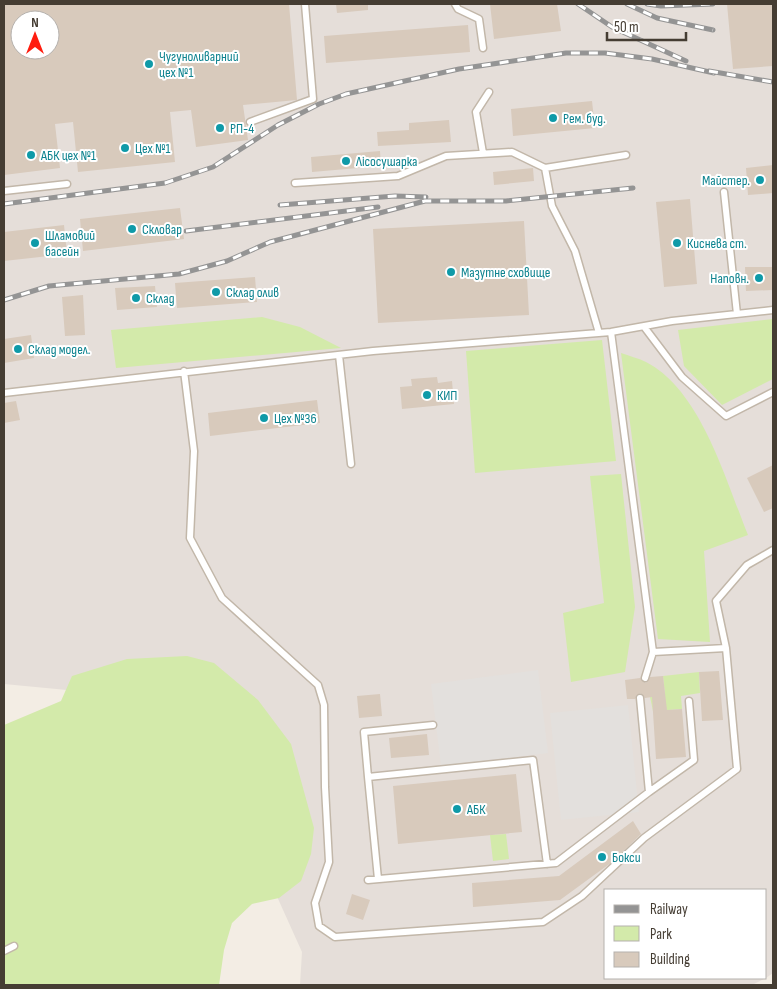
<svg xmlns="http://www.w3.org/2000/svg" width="777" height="989" font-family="'Sofia Sans Condensed',sans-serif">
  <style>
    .industrial { fill: #e5ded9; fill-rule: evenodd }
    .green { fill: #d3eaaa }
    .parking { fill: #e3e0dd }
    .building { fill: #d8cabc; fill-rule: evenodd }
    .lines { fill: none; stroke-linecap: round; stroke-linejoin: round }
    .lane-casing { stroke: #c2b7a9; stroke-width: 9 }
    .lane { stroke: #fff; stroke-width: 6 }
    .rail-casing { stroke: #949494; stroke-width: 5 }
    .rail { stroke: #fff; stroke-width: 3; stroke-dasharray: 9; stroke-linecap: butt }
    .culture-dot { fill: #0f9aa8; stroke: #fff; stroke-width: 2 }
    .labels { text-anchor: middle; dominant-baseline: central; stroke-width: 4; stroke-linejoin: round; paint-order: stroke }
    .culture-label { font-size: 14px; fill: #0d838f; stroke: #fff; text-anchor: start }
  </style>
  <rect width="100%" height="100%" fill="#f3ede4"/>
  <path class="industrial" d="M4,4h769v969l-7,5v-88h-160v88h160l-14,7h-452l2,-33 -83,-184 -131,-76 -84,-8zM20,20h30v30h-30z"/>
  <path class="green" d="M262,317l38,10 41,21 -225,20 -5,-38z
    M773,319v60l-51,26 -38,-39 -6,-36z
    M602,340l14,121 -141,12 -9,-122z
    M621,353c8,3 17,5 25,9 55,28 80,119 102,173l-44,16 6,91 -52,-3z
    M621,474l14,133 -10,65 -54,10 -8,-69 41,-10 -14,-127z
    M187,656l27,7 44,37 33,44 23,84 -3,26 -10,27 -22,17 -27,6 -20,19 -8,27 -5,35h-215v-260l57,-24 11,-25 55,-17z
    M699,672l1,21 -19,3 1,13 -29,2 -3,-14 15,-2 -2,-19z
    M506,834l3,25 -16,2 -3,-26z"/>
  <path class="parking" d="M538,670l10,83 -107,13 -10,-82z
    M628,705l11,107 -78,8 -11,-107z"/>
  <path class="building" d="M4,4h285l8,96 -54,5 5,35 -52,7 -5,-37 -21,2 5,50 -97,10 -5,-50 -18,2 5,44 -56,7zM20,20h30v30h-30z
    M336,4h32v6l-31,3z
    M490,4h67l4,27 -67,8z
    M727,4h46v62l-40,3z
    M468,25l2,27 -144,11 -2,-27z
    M592,101l3,27 -82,8 -2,-27z
    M449,120l2,22 -73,4 -1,-14 32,-2v-7z
    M380,151l1,15 -69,6 -1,-15z
    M773,165v28l-25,2 -2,-27z
    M533,168l1,13 -40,4 -1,-13z
    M690,199l7,85 -33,3 -8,-85z
    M180,208l4,31 -101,12 -3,-32z
    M524,221l5,94 -151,8 -5,-94z
    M64,225l3,29 -63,7v-29z
    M745,267h28v23l-27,1z
    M255,277l2,25 -80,6 -2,-25z
    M155,286l2,21 -40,3 -2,-22z
    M83,295l2,40 -20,1 -3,-39z
    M31,335l3,23 -30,5v-24z
    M437,377l1,6 14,-2 2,23 -52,5 -2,-22 12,-1 -1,-7z
    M317,400l3,23 -110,13 -2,-23z
    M16,401l4,19 -16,3v-20z
    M773,465v43l-9,4 -17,-34z
    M719,671l4,49 -21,1 -3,-49z
    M663,676l4,34 15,-1 4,48 -30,2 -4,-62 -7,1 -5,-5 -5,6h-8l-2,-19 15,-2 6,5 4,-6z
    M380,694l2,22 -23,2 -2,-22z
    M427,734l2,21 -38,3 -2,-20z
    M516,774l6,58 -124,12 -5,-58z
    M633,821l8,13 -29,28 -52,38 -87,7 -1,-24 87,-7z
    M352,894l18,6 -7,20 -17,-6z"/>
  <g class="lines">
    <defs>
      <path id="lane" d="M455,4l3,5 21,10 4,29
        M250,122l63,-23 -8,-95
        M483,153l-7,-41 13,-20
        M545,168l7,38 23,45 24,82
        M295,183l103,-7 48,-20 66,-4 33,16 81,-13
        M4,191l63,-7
        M724,192l13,122
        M645,328l37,49 44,39 47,-24
        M611,332l42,320 -8,26
        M339,355l12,109
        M184,371l10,80 -4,87 32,60 96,87 6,20 1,82 4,75 -14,41 4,23 16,11 208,-15 39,-26 62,-58 93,-69 -11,-121 -73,4
        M4,393l369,-42 238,-19 61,-11 101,-11
        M726,648l-10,-47 31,-36 26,-15
        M640,698l9,94 45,-32 -5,-59
        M368,777l-4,-45 69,-7
        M378,879l-10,-102 165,-17 14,104
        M368,880l188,-17 93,-71
        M4,951l10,-5"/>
    </defs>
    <use href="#lane" class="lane-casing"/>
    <use href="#lane" class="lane"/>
    <defs>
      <path id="rail" d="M578,4l34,23 74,34
        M627,4l30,14 56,12
        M647,4l14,2 52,-2
        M709,71l64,11
        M4,204l161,-21 48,-16 65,-42 41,-21 27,-10 113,-25 107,-16h39l47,6 62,14
        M280,205l115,-9 31,1
        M186,231l192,-24
        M4,300l45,-14 130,-12 48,-13 43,-19 155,-41h81l127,-13"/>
    </defs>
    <use href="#rail" class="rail-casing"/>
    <use href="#rail" class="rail"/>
  </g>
  <g class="culture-dot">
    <circle cx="149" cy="64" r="5"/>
    <circle cx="553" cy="118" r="5"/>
    <circle cx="220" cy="128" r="5"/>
    <circle cx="125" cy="148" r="5"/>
    <circle cx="31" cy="155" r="5"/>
    <circle cx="346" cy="161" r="5"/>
    <circle cx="760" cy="180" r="5"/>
    <circle cx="132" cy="229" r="5"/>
    <circle cx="35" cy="243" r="5"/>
    <circle cx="677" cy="243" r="5"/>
    <circle cx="451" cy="272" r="5"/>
    <circle cx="759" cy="278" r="5"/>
    <circle cx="216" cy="292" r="5"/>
    <circle cx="136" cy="298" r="5"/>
    <circle cx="18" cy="349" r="5"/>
    <circle cx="427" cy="395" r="5"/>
    <circle cx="264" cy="418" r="5"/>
    <circle cx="457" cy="809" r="5"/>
    <circle cx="602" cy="857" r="5"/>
  </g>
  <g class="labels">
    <g class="culture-label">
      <text x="159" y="56">Чугуноливарний<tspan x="159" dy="16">цех №1</tspan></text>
      <text x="563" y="118">Рем. буд.</text>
      <text x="230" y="128">РП-4</text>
      <text x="135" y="148">Цех №1</text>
      <text x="41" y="155">АБК цех №1</text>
      <text x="356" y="161">Лісосушарка</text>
      <text x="750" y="180" text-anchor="end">Майстер.</text>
      <text x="142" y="229">Скловар</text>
      <text x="45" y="235">Шламовий<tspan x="45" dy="16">басейн</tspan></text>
      <text x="687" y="243">Киснева ст.</text>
      <text x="461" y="272">Мазутне сховище</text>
      <text x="749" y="278" text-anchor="end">Наповн.</text>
      <text x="226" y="292">Склад олив</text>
      <text x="146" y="298">Склад</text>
      <text x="28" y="349">Склад модел.</text>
      <text x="437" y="395">КИП</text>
      <text x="274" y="418">Цех №36</text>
      <text x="467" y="809">АБК</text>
      <text x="612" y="857">Бокси</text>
    </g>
  </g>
  <rect width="777" height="989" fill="none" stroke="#453d33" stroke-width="10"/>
  <rect x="604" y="889" width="162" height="90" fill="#ffffff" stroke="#b5b1ad"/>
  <rect x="614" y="905" width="25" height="8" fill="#949494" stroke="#b5b1ad"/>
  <text x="650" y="914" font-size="15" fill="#453d33">Railway</text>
  <rect x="614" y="926" width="25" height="15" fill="#d3eaaa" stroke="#b5b1ad"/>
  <text x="650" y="939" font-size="15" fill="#453d33">Park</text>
  <rect x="614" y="952" width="25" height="15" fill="#d8cabc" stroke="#b5b1ad"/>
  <text x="650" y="964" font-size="15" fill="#453d33">Building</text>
  <g transform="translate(35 35)"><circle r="24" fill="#ffffff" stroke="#b5b1ad"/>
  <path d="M0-4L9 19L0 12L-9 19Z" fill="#ff1d0f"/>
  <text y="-8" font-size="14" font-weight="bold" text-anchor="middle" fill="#453d33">N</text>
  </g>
  <path d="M607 32v8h79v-8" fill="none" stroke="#453d33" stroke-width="2.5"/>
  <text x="614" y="32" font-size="15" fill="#453d33" stroke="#ffffff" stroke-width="4" paint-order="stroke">50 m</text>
</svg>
